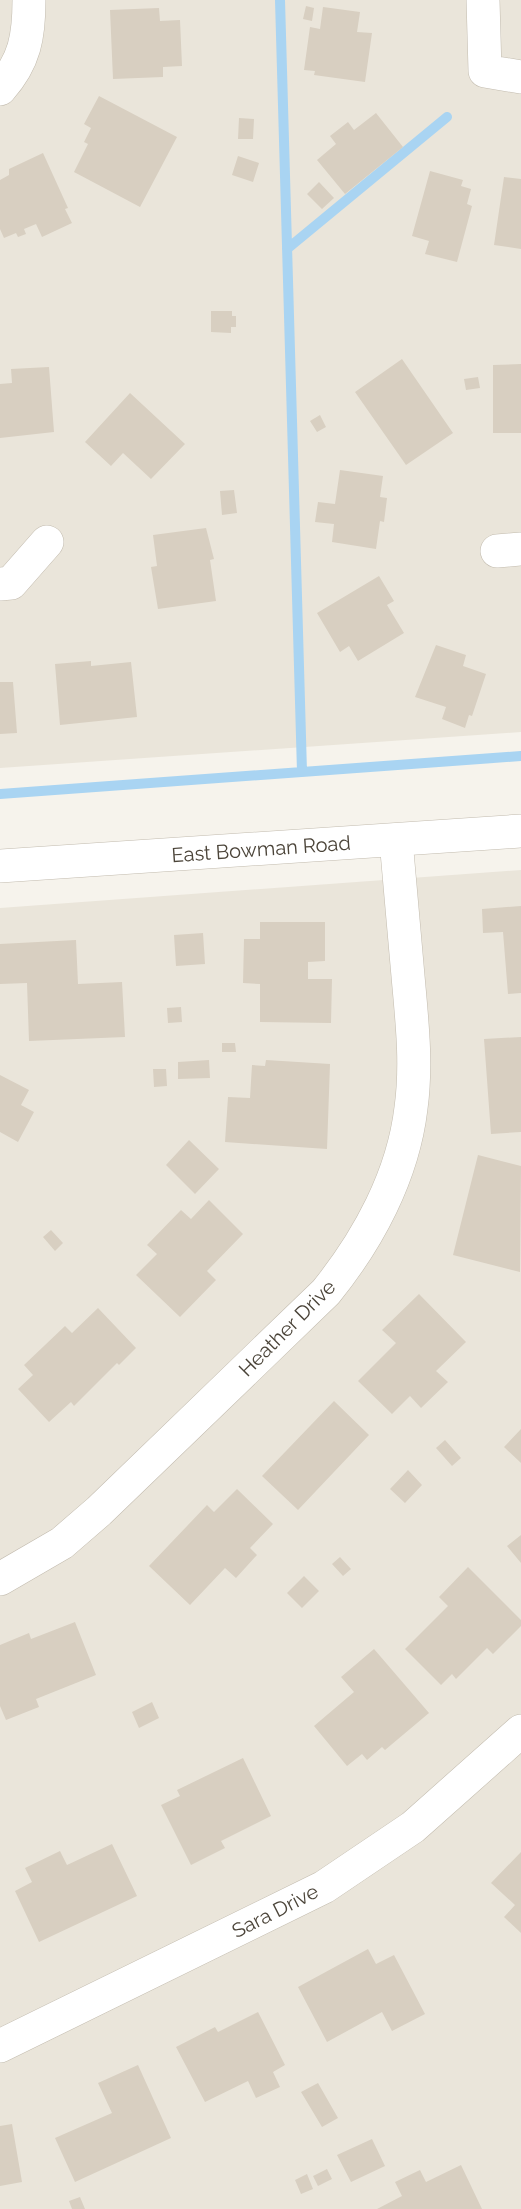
<svg xmlns="http://www.w3.org/2000/svg" width="521" height="2209" font-family="Raleway,sans-serif">
  <style>
    .residential { fill: #eae5da }
    .lines { fill: none; stroke-linecap: round; stroke-linejoin: round }
    .stream { stroke: #a9d4f2; stroke-width: 10 }
    .building { fill: #d8cfc1 }
    .minor-casing { stroke: #c2bbae; stroke-width: 34 }
    .tertiary-casing { stroke: #c2bbae; stroke-width: 34 }
    .minor { stroke: #fff; stroke-width: 33 }
    .tertiary { stroke: #fff; stroke-width: 33 }
    .labels { text-anchor: middle; dominant-baseline: central; stroke-width: 5; stroke-linejoin: round; paint-order: stroke }
    .street-label { font-size: 20px; fill: #4b4439; stroke: #fff }
  </style>
  <rect width="100%" height="100%" fill="#f6f3ec"/>
  <path class="residential" d="M0,0h521v732l-521,36z
    M521,870v1339h-521v-1301z"/>
  <g class="lines">
    <path class="stream" d="M280,0l22,772
      M287,249l160,-132
      M0,794l521,-38"/>
  </g>
  <path class="building" d="M306,6l8,2 -2,13 -9,-2z
    M323,7l37,5 -3,20 15,1 -7,49 -51,-7 1,-4 -11,-1 6,-43 10,2z
    M159,8l1,13 20,-1 2,46 -19,1v10l-50,2 -3,-69z
    M99,96l78,41 -37,70 -66,-35 14,-28 -4,-2 7,-14 -7,-4z
    M376,113l27,34 -58,47 -28,-34 19,-16 -6,-8 18,-14 6,8z
    M239,118l15,1 -1,20h-15z
    M43,153l25,55 -3,1 7,14 -30,14 -6,-13 -12,5 2,5 -8,3 -2,-4 -12,5 -4,-9v-49l9,-5v-6z
    M238,156l21,7 -6,19 -21,-7z
    M430,171l33,9 -2,6 10,3 -4,15 5,2 -15,56 -32,-8 4,-13 -17,-5z
    M504,177l17,2v70l-27,-4z
    M319,182l15,16 -12,11 -15,-15z
    M211,311h21v5h4v11h-5v6l-20,-1z
    M402,359l51,74 -47,32 -51,-73z
    M521,364v69h-28v-68z
    M49,367l5,65 -54,6v-54l12,-1 -1,-14z
    M478,377l2,11 -14,2 -2,-11z
    M130,393l55,51 -34,35 -28,-26 -12,13 -26,-24z
    M320,415l6,12 -9,5 -7,-11z
    M340,470l43,6 -3,21 7,1 -3,24 -4,-1 -4,28 -44,-7 2,-18 -19,-2 3,-20 17,2z
    M234,490l3,23 -15,2 -2,-24z
    M206,528l8,31 -4,1 6,41 -58,8 -7,-42 6,-1 -4,-31z
    M379,576l15,25 -7,4 17,28 -46,28 -9,-15 -9,6 -23,-39z
    M436,645l30,10 -3,11 23,8 -14,42 -3,-1 -4,13 -23,-9 4,-12 -31,-10z
    M91,661v5l40,-4 6,55 -77,8 -5,-61z
    M0,682h13l4,51 -17,1z
    M521,906v87l-13,1 -5,-62 -20,1 -1,-24z
    M260,922h65v39l-17,1v17h24l-1,44 -71,-1v-38l-17,-1 1,-44h16z
    M203,933l2,31 -29,2 -2,-31z
    M76,940l2,44 44,-2 3,55 -96,4 -2,-58 -27,1v-40z
    M181,1007l1,15 -14,1 -1,-15z
    M521,1037v95l-30,2 -7,-95z
    M222,1043h13l1,9h-14z
    M209,1060l1,18 -32,1v-17z
    M266,1060l64,4 -3,85 -102,-7 3,-45 22,1 2,-33 13,1z
    M153,1069h13l1,17 -13,1z
    M0,1075l29,15 -8,15 13,7 -16,30 -18,-10z
    M189,1140l30,29 -24,25 -29,-29z
    M478,1155l43,11 -1,106 -67,-17z
    M209,1200l34,34 -36,37 9,9 -36,37 -44,-42 21,-21 -10,-9 34,-35 10,9z
    M51,1230l12,13 -8,8 -12,-14z
    M419,1294l47,48 -30,29 12,11 -27,26 -11,-12 -18,18 -34,-33 38,-38 -14,-13z
    M98,1308l38,40 -17,17 -2,-2 -43,43 -3,-4 -22,20 -31,-33 15,-14 -9,-10 41,-39 7,7z
    M334,1401l35,34 -71,75 -36,-34z
    M521,1429v34l-17,-16z
    M445,1440l16,18 -9,8 -16,-18z
    M408,1470l14,15 -17,18 -15,-14z
    M237,1489l36,35 -23,24 7,7 -21,23 -11,-10 -35,37 -41,-39 58,-61 7,7z
    M521,1535v28l-14,-17z
    M340,1557l11,12 -8,7 -11,-12z
    M468,1567l53,53v6l-28,28 -6,-6 -31,31 -4,-5 -11,11 -36,-36 43,-43 -9,-9z
    M304,1576l15,15 -17,17 -15,-15z
    M75,1622l21,53 -60,24 3,8 -33,13 -6,-14v-61l29,-12 2,6z
    M374,1649l55,64 -44,37 -3,-3 -15,13 -5,-6 -15,12 -33,-40 40,-34 -13,-15z
    M152,1702l7,16 -20,10 -7,-16z
    M243,1758l28,58 -50,25 4,7 -34,17 -30,-60 19,-9 -3,-6z
    M112,1844l25,52 -98,46 -24,-51 17,-9 -7,-14 35,-17 7,14z
    M521,1852v81l-17,-16 11,-12 -24,-22z
    M368,1949l8,15 18,-9 31,59 -33,17 -10,-19 -55,30 -29,-55z
    M258,2012l27,53 -12,7 7,15 -24,11 -8,-17 -43,21 -29,-55 39,-20 3,5z
    M138,2065l33,73 -96,44 -20,-44 57,-25 -14,-30z
    M318,2083l20,35 -16,9 -21,-35z
    M12,2124l10,58 -22,4v-60z
    M372,2139l13,27 -34,16 -14,-27z
    M461,2165l21,44h-105l25,-13 -7,-14 25,-12 6,12z
    M327,2169l5,10 -14,7 -5,-10z
    M307,2174l6,15 -12,5 -6,-14z
    M80,2197l5,12h-13l-3,-8z"/>
  <g class="lines">
    <defs>
      <path id="minor" d="M483,0l2,71 36,6
        M0,89c25,-28 29,-53 29,-89
        M497,551l24,-2
        M0,584l11,-1 36,-41
        M0,1579l62,-36 37,-32 227,-219c42,-52 77,-116 85,-184 6,-44 1,-87 -3,-132 -4,-45 -8,-90 -12,-136
        M0,2046l324,-159 89,-60 108,-96"/>
      <path id="tertiary" d="M0,866l521,-35"/>
    </defs>
    <use href="#minor" class="minor-casing"/>
    <use href="#tertiary" class="tertiary-casing"/>
    <use href="#minor" class="minor"/>
    <use href="#tertiary" class="tertiary"/>
  </g>
  <g class="labels">
    <g class="street-label">
      <text transform="translate(261 849) rotate(-4)">East Bowman Road</text>
      <text transform="translate(287 1328) rotate(-45)">Heather Drive</text>
      <text transform="translate(275 1911) rotate(-27)">Sara Drive</text>
    </g>
  </g>
</svg>
